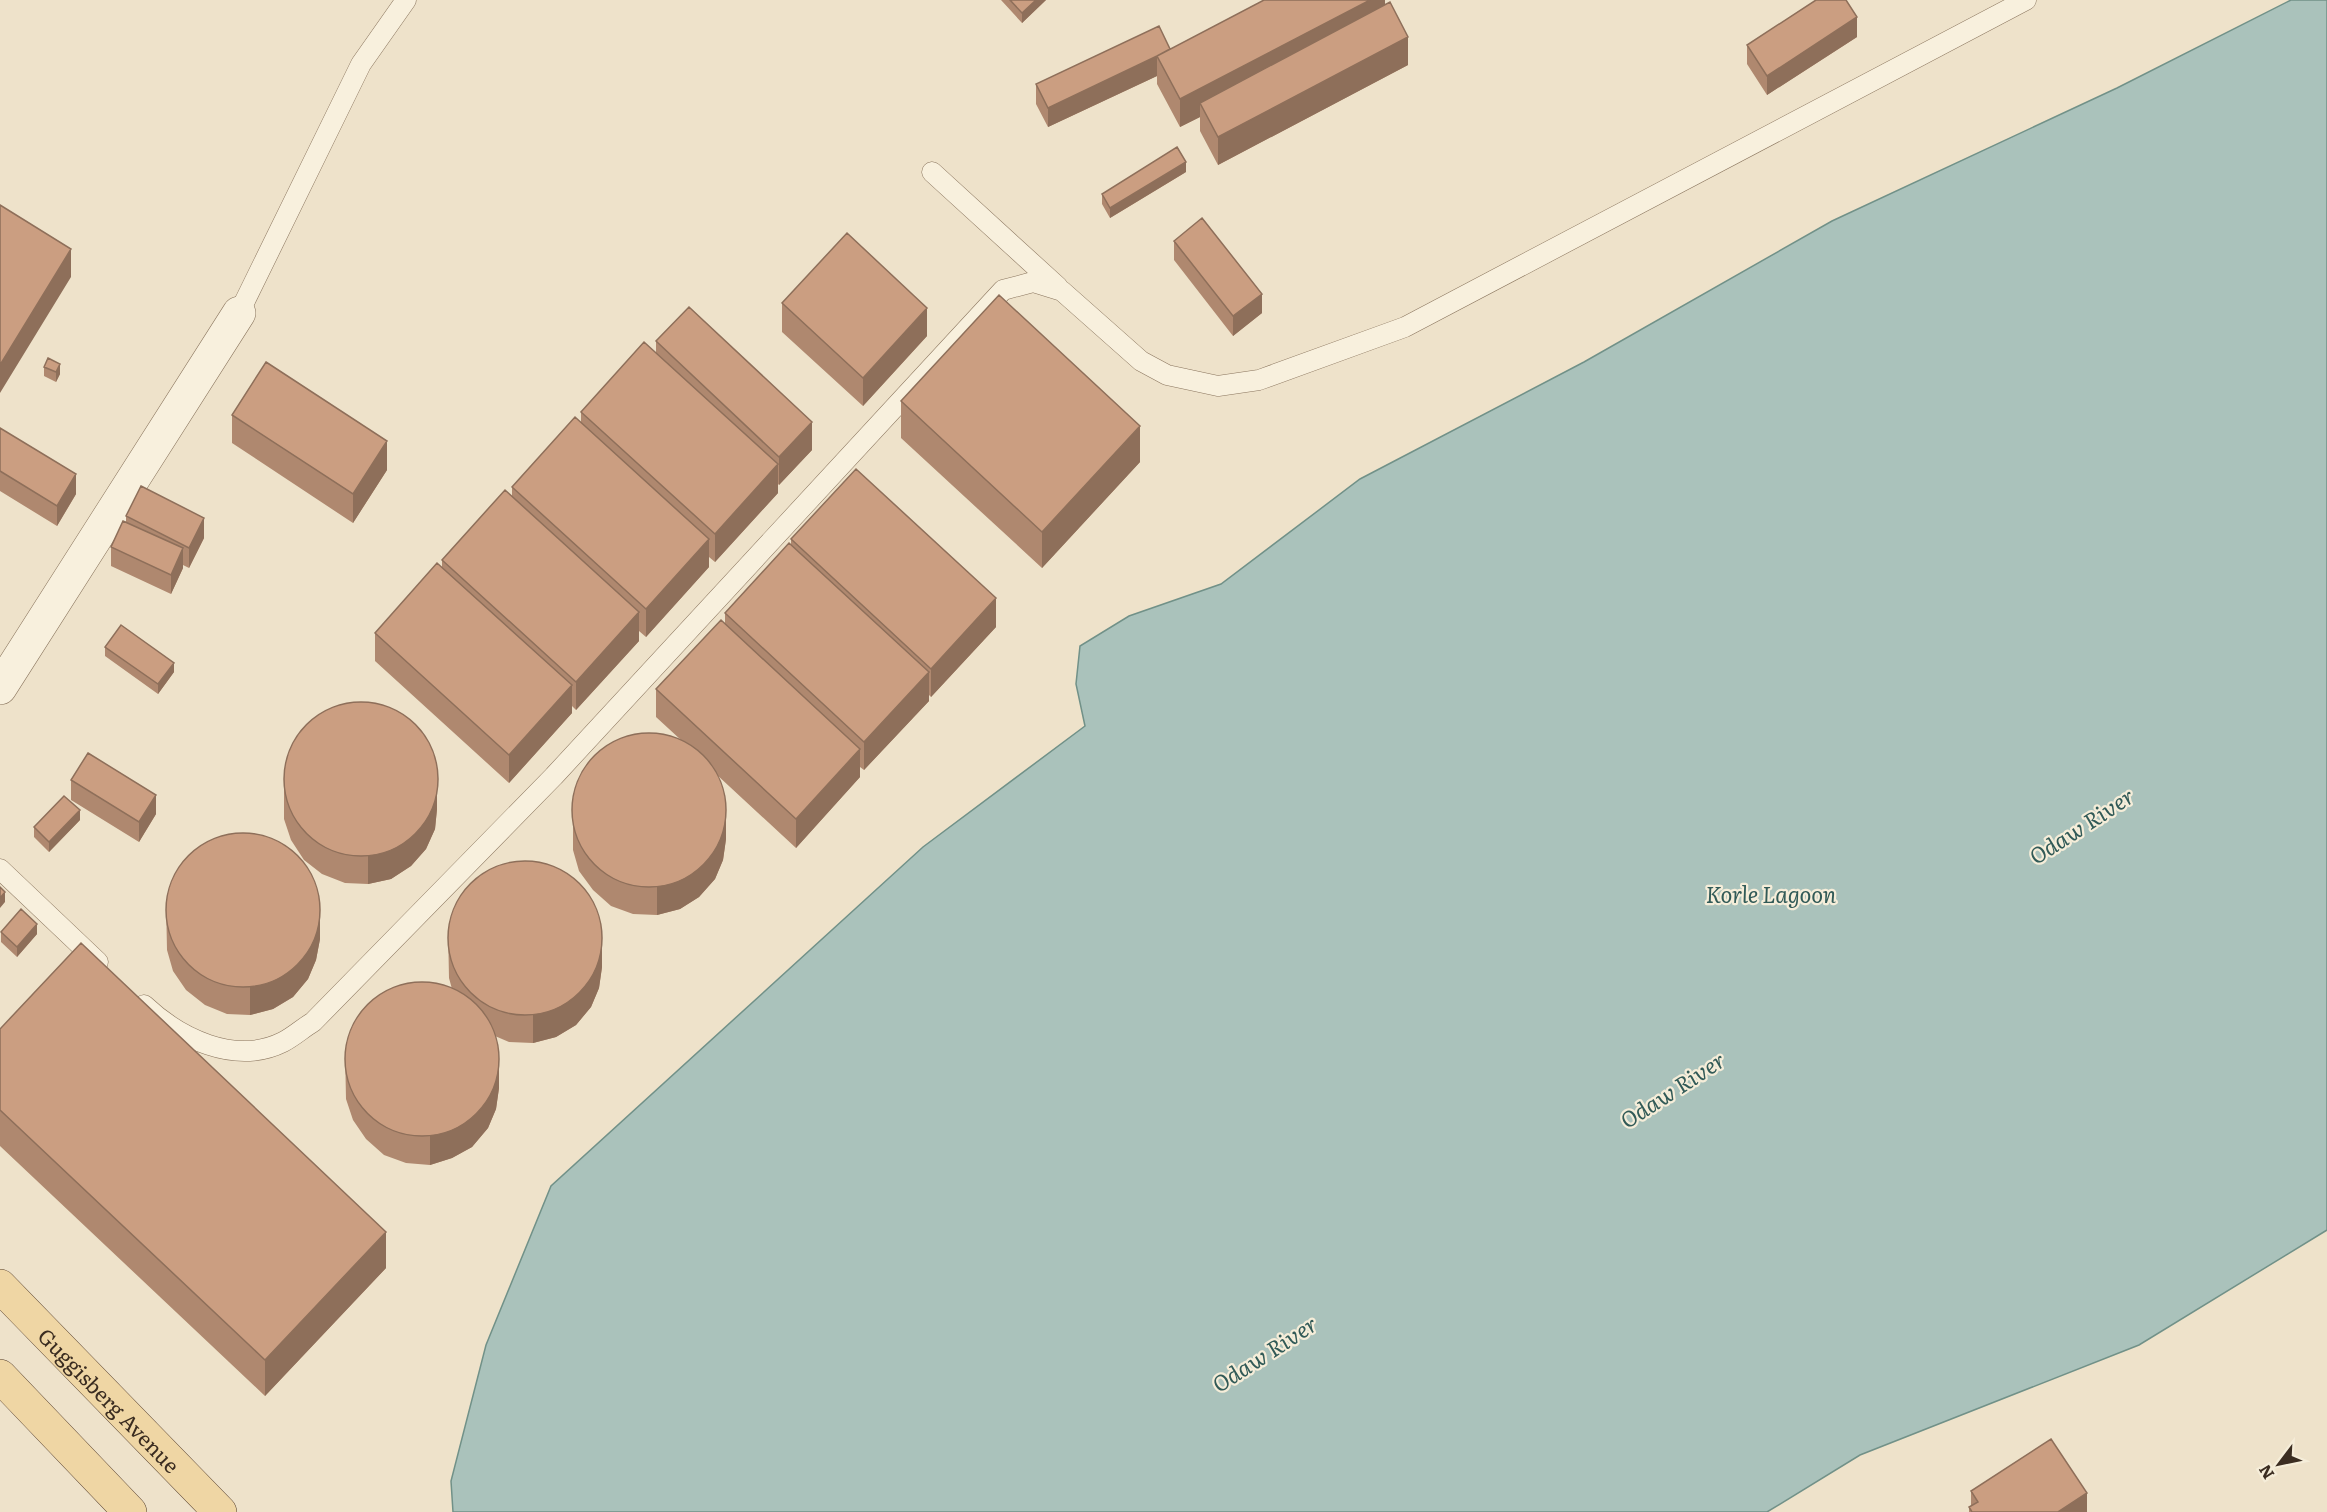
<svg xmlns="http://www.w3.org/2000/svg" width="2327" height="1512" font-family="Literata,serif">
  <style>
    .water { fill: #aac2bb; stroke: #719188; stroke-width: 1.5 }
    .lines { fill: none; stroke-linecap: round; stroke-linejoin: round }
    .service-casing { stroke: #8a755e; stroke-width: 21 }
    .minor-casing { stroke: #8a755e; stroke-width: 34 }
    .primary-casing { stroke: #594332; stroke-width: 34 }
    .service { stroke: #f8f0dd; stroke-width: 20 }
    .minor { stroke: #f8f0dd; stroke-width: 33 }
    .primary { stroke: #efd6a4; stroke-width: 33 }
    .wall { fill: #af886f }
    .shaded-wall { fill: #8e6f5a }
    .building { fill: #cb9e81; stroke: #8e6f5a; stroke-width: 1.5 }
    .labels { text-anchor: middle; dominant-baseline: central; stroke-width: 4.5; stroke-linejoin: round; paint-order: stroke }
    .street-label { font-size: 21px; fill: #3b2d21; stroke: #f5edd9 }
    .water-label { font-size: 22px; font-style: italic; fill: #315a57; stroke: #f5edd9 }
  </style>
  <rect width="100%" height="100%" fill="#eee2ca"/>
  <path class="water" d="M2291,0h36v1230l-188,115 -279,110 -93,57h-1314l-2,-31 35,-136 65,-159 372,-339 162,-121 -9,-42 4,-38 49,-30 92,-32 139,-105 224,-117 248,-141 285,-133z"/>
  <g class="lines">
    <defs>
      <path id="service" d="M932,172l126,115
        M239,313l122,-249 45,-64
        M0,869l98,93
        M144,1005c35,33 91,61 139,37 10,-5 20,-14 30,-20l241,-246 449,-486 30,-8 29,9 79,70 26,14 51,11 41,-6 146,-53 621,-327"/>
      <path id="minor" d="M0,688l239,-375"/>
      <g id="primary">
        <path id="s1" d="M0,1286l220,226"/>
        <path d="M0,1376l130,136"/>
      </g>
    </defs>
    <use href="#service" class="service-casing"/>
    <use href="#minor" class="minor-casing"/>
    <use href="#primary" class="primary-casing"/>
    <use href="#service" class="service"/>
    <use href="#minor" class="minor"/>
    <use href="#primary" class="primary"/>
  </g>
  <path class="wall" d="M1001,0h45l-24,23z
    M1385,0v5l23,60 -190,100 -18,-34v-14l-20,10 -23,-43v-8l-109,51 -12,-23v-20l134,-35z
    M1857,37l-90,58 -20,-31v-19z
    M1186,172l-76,46 -8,-14v-10z
    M1174,241l88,72 -29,23 -59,-76z
    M782,303l145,33 -64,70 -81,-74z
    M656,341l156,109 -33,35 -1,-1v9l-63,69 -6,-5v10l-63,70 -7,-6v10l-63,69 -4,-4v7l-63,70 -134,-122v-28l67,-66v-7l70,-64v-9l69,-65v-10l75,-59z
    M44,367l16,7 -4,8 -12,-6z
    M901,401l239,61 -98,106 -141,-130z
    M232,415l155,55 -34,53 -121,-80z
    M0,428l76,66 -19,32 -57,-35z
    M126,516l78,22 -15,30 -6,-3v3l-12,26 -60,-28v-19l15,-25z
    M791,539l205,88 -65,70 -2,-2v6l-65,69 -4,-3v10l-64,71 -80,-74 10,65 -3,21 -8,19 -16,18 -19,12 -23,6 -24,-1 -22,-8 -18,-16 -14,-19 -6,-21v-50l108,-60 -25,-23v-28l69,-65v-11l66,-68z
    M105,647l69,25 -16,22 -53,-38z
    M284,770l153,39 -2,20 -9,20 -15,17 -20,13 -23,5 -23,-1 -23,-9 -18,-14 -13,-20 -7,-21z
    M71,780l85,34 -17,28 -68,-42z
    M80,820l-31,32 -15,-15v-10z
    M166,900l154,39 -4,21 -8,19 -15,18 -20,12 -23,6 -23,-1 -22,-9 -19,-15 -13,-19 -6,-21z
    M448,928l154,39 -3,21 -8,19 -15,18 -20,12 -23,6 -24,-1 -14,-6 4,52 -3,21 -8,19 -16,19 -20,11 -22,7 -24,-2 -22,-8 -18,-16 -13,-19 -7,-21 -1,-49 107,-61 -3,-11z
    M1,932l36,2 -20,23 -16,-15z
    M0,1029l386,239 -121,128 -265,-250z
    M1971,1491l116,21h-118v-5l2,-1z"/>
  <path class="shaded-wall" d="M1036,0h10l-24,23v-10z
    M1370,0h15v20l-185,83v14l-20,10v-28z
    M1857,17v20l-90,58v-19z
    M1408,37v28l-190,100v-28z
    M1157,56v20l-109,51v-19z
    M1186,162v10l-76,46v-10z
    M71,249v28l-71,116v-28z
    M1262,294v19l-29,23v-20z
    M927,308v28l-64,70v-28z
    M60,364v10l-4,8v-10z
    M812,422v28l-33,35v-28z
    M1140,426v36l-98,106v-36z
    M387,441v29l-34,53v-29z
    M778,464v29l-63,69v-28z
    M76,474v20l-19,32v-20z
    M204,518v20l-15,30v-20z
    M709,539v28l-63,70v-28z
    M183,548v20l-12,26v-19z
    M996,598v29l-65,70v-28z
    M639,612v29l-63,69v-28z
    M174,663v9l-16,22v-10z
    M929,672v29l-65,69v-28z
    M572,685v28l-63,70v-28z
    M860,749v28l-64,71v-29z
    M437,780v29l-2,20 -9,20 -15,17 -20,13 -23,5v-28z
    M156,795v19l-17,28v-20z
    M80,810v10l-31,32v-10z
    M726,811v28l-3,21 -8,19 -16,18 -19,12 -23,6v-28z
    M5,892v10l-5,6v-10z
    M320,910v29l-4,21 -8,19 -15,18 -20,12 -23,6v-28z
    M37,924v10l-20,23v-10z
    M602,939v28l-3,21 -8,19 -15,18 -20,12 -23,6v-29z
    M499,1060v28l-3,21 -8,19 -16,19 -20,11 -22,7v-29z
    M386,1232v36l-121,128v-36z
    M2087,1493v19h-29z"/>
  <path class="building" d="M1010,0h26l-14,13z
    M1264,0h106l-190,99 -23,-43z
    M1816,0h30l11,17 -90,59 -20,-31z
    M1390,2l18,35 -190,100 -18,-34z
    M1159,26l11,23 -13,7 -109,52 -12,-24z
    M1177,147l9,15 -76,46 -8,-14z
    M0,205l71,44 -71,116z
    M1202,218l60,76 -29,22 -59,-75z
    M847,233l80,75 -64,70 -81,-75z
    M999,295l141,131 -98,106 -141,-131z
    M689,307l123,115 -33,35 -123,-116z
    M644,342l134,122 -63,70 -134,-122z
    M48,358l12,6 -4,8 -12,-5z
    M266,362l121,79 -34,53 -121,-79z
    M575,417l134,122 -63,70 -134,-122z
    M0,428l76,46 -19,32 -57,-35z
    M856,469l140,129 -65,71 -140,-130z
    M141,486l63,32 -15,30 -63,-32z
    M505,490l134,122 -63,70 -134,-122z
    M123,521l60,27 -12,27 -60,-28z
    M789,543l140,129 -65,70 -139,-129z
    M437,563l135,122 -63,70 -134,-122z
    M721,620l139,129 -64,70 -140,-130z
    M121,625l53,38 -16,21 -53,-37z
    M284 779a77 77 0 1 1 154 0a77 77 0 1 1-154 0Z
    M572 810a77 77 0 1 1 154 0a77 77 0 1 1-154 0Z
    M88,753l68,42 -17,27 -68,-42z
    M64,796l16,14 -31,32 -15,-15z
    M166 910a77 77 0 1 1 154 0a77 77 0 1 1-154 0Z
    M448 938a77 77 0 1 1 154 0a77 77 0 1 1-154 0Z
    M0,887l5,5 -5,6z
    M21,909l16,15 -20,23 -16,-15z
    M81,943l305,289 -121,128 -265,-250v-81z
    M345 1059a77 77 0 1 1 154 0a77 77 0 1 1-154 0Z
    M2051,1439l36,54 -29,19h-86l-3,-5 9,-5 -7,-11z"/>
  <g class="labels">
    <g class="street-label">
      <text stroke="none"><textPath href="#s1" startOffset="158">Guggisberg Avenue</textPath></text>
    </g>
    <g class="water-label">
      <text transform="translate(2081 825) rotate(-33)">Odaw River</text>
      <text x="1771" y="893">Korle Lagoon</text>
      <text transform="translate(1672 1089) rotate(-33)">Odaw River</text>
      <text transform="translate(1264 1353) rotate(-33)">Odaw River</text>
    </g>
  </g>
  <g transform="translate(2279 1464) rotate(238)" stroke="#f5edd9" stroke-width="4.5" paint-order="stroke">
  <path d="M0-4.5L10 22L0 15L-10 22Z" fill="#3b2d21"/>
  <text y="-9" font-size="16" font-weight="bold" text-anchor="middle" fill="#3b2d21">N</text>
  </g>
</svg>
